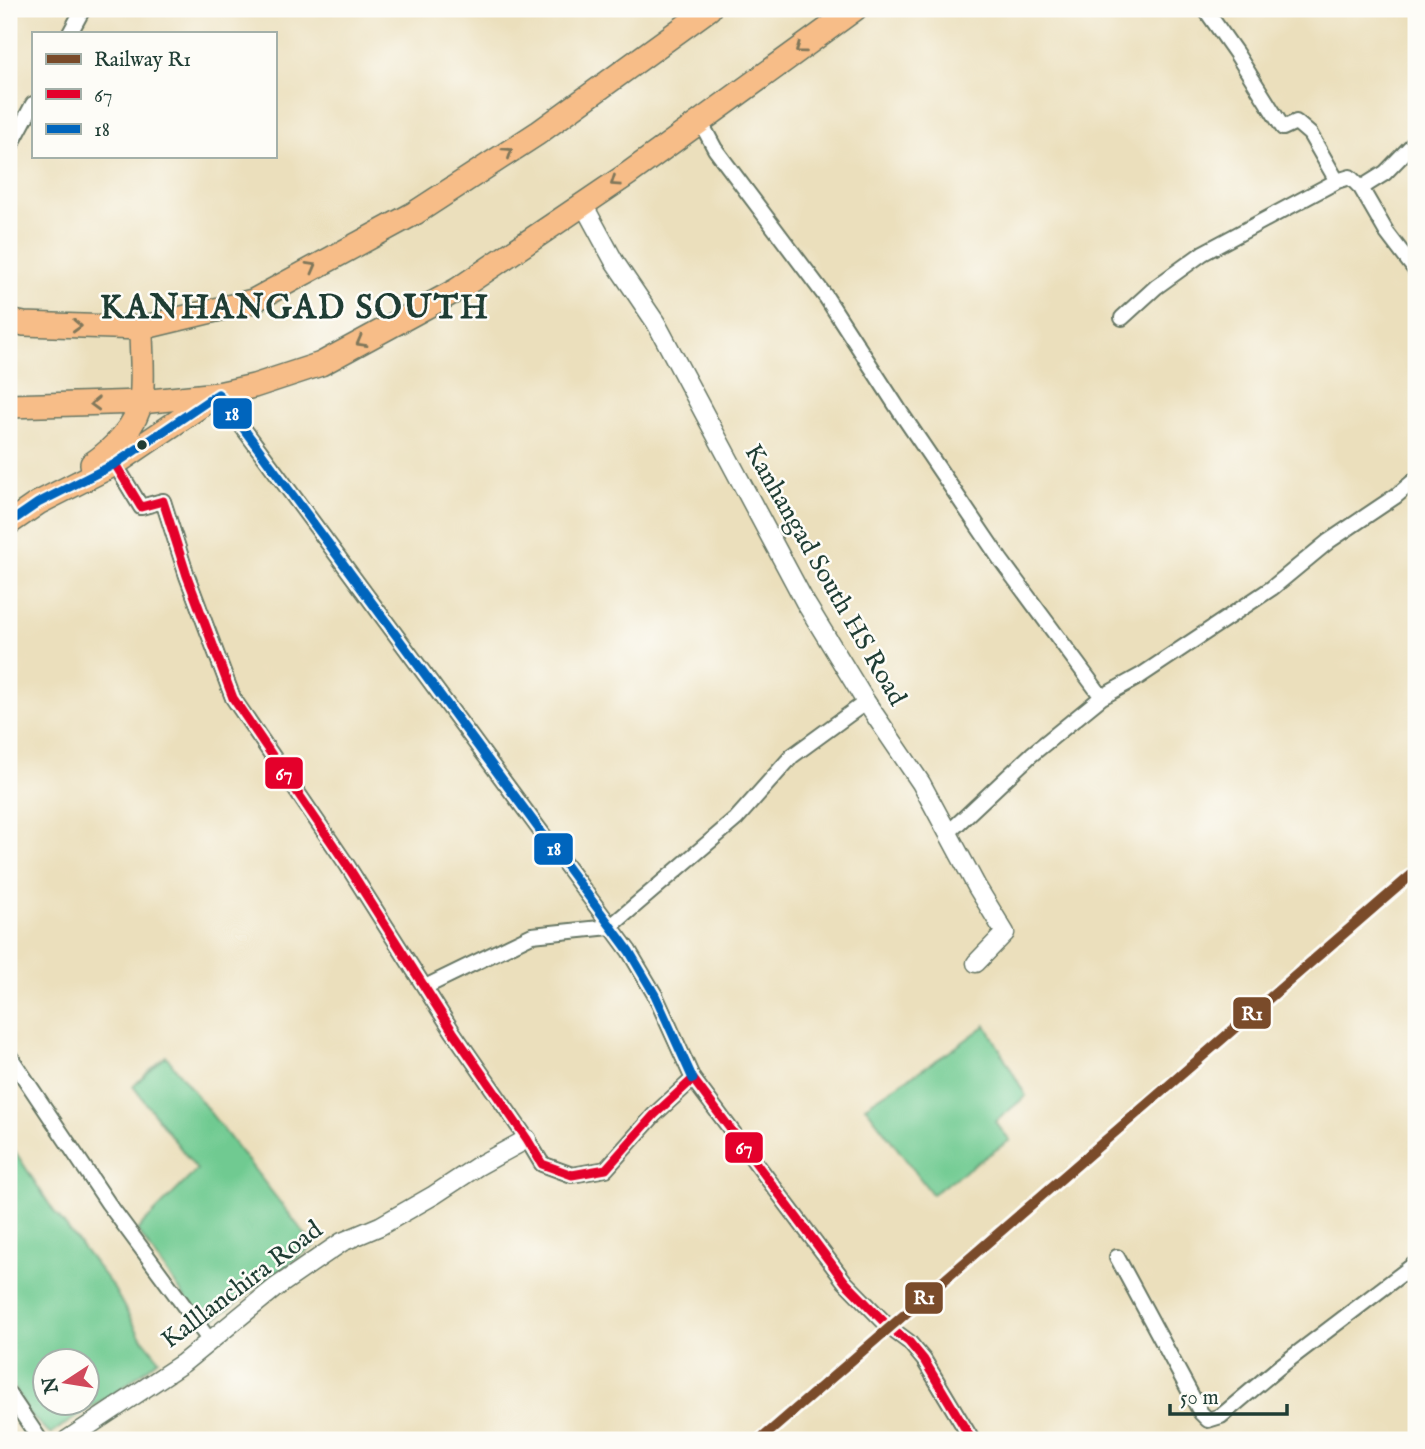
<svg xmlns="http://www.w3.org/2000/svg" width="1425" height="1449" font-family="'IM FELL English',serif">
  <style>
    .green { fill: #70ca91; stroke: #488462; stroke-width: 2; fill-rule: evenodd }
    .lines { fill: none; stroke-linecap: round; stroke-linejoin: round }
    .minor-casing { stroke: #667664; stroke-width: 18 }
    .tertiary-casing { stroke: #667664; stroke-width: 21 }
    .primary-casing { stroke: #667664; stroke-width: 26 }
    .trunk-casing { stroke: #667664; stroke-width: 26 }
    .minor { stroke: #fff; stroke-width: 14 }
    .tertiary { stroke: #fff; stroke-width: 18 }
    .primary { stroke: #f7bd88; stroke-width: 23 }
    .trunk { stroke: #f7bd88; stroke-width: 23 }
    .bus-1-casing { stroke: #fdfcf7; stroke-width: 14 }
    .bus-2-casing { stroke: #fdfcf7; stroke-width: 14 }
    .bus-1 { stroke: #e4002b; stroke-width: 9 }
    .bus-2 { stroke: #0065bd; stroke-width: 9 }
    .rail-1-casing { stroke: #fdfcf7; stroke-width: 16 }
    .rail-1 { stroke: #7a4b2a; stroke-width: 10 }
    .oneway { stroke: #80775a }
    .bus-dot { fill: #1f3d34; stroke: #fdfcf7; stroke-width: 2.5 }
    .labels { text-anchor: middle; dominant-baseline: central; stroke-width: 5; stroke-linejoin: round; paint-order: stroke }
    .street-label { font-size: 26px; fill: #1f3d34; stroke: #fdfcf7 }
    .district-label { font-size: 33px; font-weight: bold; letter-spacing: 2px; fill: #1f3d34; stroke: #fdfcf7 }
    .line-badge { stroke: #fdfcf7; stroke-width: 2.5 }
    .badge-label { font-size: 19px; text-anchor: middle; font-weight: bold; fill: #fff }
  </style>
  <rect width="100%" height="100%" fill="#fdfcf7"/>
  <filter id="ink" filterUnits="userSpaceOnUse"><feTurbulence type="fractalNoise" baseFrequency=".0143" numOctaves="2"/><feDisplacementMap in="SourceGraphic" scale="14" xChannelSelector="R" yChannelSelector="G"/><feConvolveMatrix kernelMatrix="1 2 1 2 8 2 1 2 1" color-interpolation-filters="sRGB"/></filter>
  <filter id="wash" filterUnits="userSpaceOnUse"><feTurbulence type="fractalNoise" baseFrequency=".00686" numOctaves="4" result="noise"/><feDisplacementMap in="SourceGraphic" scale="28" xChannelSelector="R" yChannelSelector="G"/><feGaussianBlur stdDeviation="1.57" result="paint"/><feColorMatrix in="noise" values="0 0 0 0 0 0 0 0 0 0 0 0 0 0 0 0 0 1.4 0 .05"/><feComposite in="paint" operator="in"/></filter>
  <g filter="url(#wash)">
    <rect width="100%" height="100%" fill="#ebdfbc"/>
    <path class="green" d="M986,1025l40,71 -31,26 15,18 -78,54 -67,-88 87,-56z
      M166,1056l148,190 -109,80 -68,-96 60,-60 -64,-84z
      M9,1142l44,68 60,77 26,47 20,25 -34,27 -75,48 -22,-21 -19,-36zM46,1362h42v42h-42z"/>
  </g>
  <g filter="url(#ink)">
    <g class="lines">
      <defs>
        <path id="minor" d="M1205,9l31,44 47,75 13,-6 14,12 27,47 13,-4 11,11 26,45 29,38
          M70,33l13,-24
          M700,121l15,28 111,148 75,116 99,146 102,138
          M9,149l24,-45
          M1361,188l24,-15 31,-32
          M1122,318l34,-31 47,-34 134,-72
          M218,394l411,557 26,44 38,84
          M115,464l26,43 22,-6 24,75 46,122 114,167 106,167 74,107 15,25 30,11 34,-6 48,-54 39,-36 152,203 45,46 19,14 15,18 48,80
          M948,833l84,-79 70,-57 38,-21 132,-88 57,-47 67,-45 20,-17
          M425,987l107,-52 78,-8 126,-108 56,-63 74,-54
          M9,1055l99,148 102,138
          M1117,1257l84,156 7,7 13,-4 57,-48 138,-105
          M9,1394l31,46"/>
        <path id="tertiary" d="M583,204l31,57 42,62 149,279 61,100 55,81 56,104 28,46 -29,30
          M67,1440l116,-77 92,-75 67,-46 38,-16 54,-31 44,-29 49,-27"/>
        <path id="primary" d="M92,464c20,-14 45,-38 49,-64 3,-23 0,-49 0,-72
          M9,523l29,-20 77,-39 103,-70"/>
        <path id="trunk" d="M9,321l15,3 117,4 112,-27 162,-88 123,-80 171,-124
          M9,406l132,-4 77,-8 36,-8 67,-22 136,-74 171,-116 227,-165"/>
      </defs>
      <use href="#minor" class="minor-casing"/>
      <use href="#tertiary" class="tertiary-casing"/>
      <use href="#primary" class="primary-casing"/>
      <use href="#trunk" class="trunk-casing"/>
      <use href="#minor" class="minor"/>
      <use href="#tertiary" class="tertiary"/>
      <use href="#primary" class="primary"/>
      <use href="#trunk" class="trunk"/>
      <defs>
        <path id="bus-1" d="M115,464l26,43 22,-6 24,75 46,122 114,167 106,167 74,107 15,25 30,11 34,-6 48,-54 39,-36 152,203 45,46 19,14 15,18 48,80"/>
        <path id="bus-2" d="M9,523l29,-20 77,-39 103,-70 411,557 26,44 38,84"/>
      </defs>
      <use href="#bus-1" class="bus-1-casing"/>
      <use href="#bus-2" class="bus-2-casing"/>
      <use href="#bus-1" class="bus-1"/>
      <use href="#bus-2" class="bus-2"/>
      <defs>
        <path id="rail-1" d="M760,1440l656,-569"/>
      </defs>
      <use href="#rail-1" class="rail-1-casing"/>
      <use href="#rail-1" class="rail-1"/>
    </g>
    <defs><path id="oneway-chevron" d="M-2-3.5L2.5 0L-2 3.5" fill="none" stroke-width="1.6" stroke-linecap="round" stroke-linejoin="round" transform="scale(1.75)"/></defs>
    <g class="oneway">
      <use href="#oneway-chevron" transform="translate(800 49) rotate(144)"/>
      <use href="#oneway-chevron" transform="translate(508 152) rotate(-33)"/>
      <use href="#oneway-chevron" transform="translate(615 182) rotate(146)"/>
      <use href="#oneway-chevron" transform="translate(312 267) rotate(-29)"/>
      <use href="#oneway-chevron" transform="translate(77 326) rotate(2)"/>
      <use href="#oneway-chevron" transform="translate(361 342) rotate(151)"/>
      <use href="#oneway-chevron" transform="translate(95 404) rotate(178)"/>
    </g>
  </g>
  <circle class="bus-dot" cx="142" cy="445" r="6"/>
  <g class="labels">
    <g class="street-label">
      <text transform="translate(825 575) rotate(60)">Kanhangad South HS Road</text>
      <text transform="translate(242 1285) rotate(-37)">Kalllanchira Road</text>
    </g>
    <g class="district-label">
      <text x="295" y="309">KANHANGAD SOUTH</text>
    </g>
  </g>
  <g class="line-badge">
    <rect x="212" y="397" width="41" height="33" rx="7" fill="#0065bd"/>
    <rect x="264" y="756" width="40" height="34" rx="7" fill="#e4002b"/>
    <rect x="533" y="832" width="41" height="34" rx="7" fill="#0065bd"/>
    <rect x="1232" y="996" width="40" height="34" rx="7" fill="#7a4b2a"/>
    <rect x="724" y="1131" width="40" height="33" rx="7" fill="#e4002b"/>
    <rect x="904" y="1281" width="40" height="34" rx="7" fill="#7a4b2a"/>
  </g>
  <g class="badge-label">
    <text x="232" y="420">18</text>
    <text x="284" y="780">67</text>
    <text x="554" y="855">18</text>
    <text x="1252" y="1020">R1</text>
    <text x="744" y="1154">67</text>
    <text x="924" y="1304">R1</text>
  </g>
  <rect width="1425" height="1449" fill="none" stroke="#fdfcf7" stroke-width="35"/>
  <rect x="32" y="32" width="245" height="126" fill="#fdfcf7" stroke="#a4b0a9" stroke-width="2"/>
  <rect x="46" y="54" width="35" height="10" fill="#7a4b2a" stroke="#a4b0a9" stroke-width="2"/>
  <text x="94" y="66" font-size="21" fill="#1f3d34">Railway R1</text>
  <rect x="46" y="89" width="35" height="10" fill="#e4002b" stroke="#a4b0a9" stroke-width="2"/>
  <text x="94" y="102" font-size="21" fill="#1f3d34">67</text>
  <rect x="46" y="124" width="35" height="10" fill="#0065bd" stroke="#a4b0a9" stroke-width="2"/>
  <text x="94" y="136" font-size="21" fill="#1f3d34">18</text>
  <g transform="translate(66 1382) rotate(258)"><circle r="33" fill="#fdfcf7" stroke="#a4b0a9" stroke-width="2"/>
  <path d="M0-5L12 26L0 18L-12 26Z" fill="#d1495b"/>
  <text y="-10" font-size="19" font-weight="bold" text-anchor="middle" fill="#1f3d34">N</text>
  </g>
  <path d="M1170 1404v10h117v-10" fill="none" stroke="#1f3d34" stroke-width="3.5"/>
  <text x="1180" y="1404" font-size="21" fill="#1f3d34" stroke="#fdfcf7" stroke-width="5" paint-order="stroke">50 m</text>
</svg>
